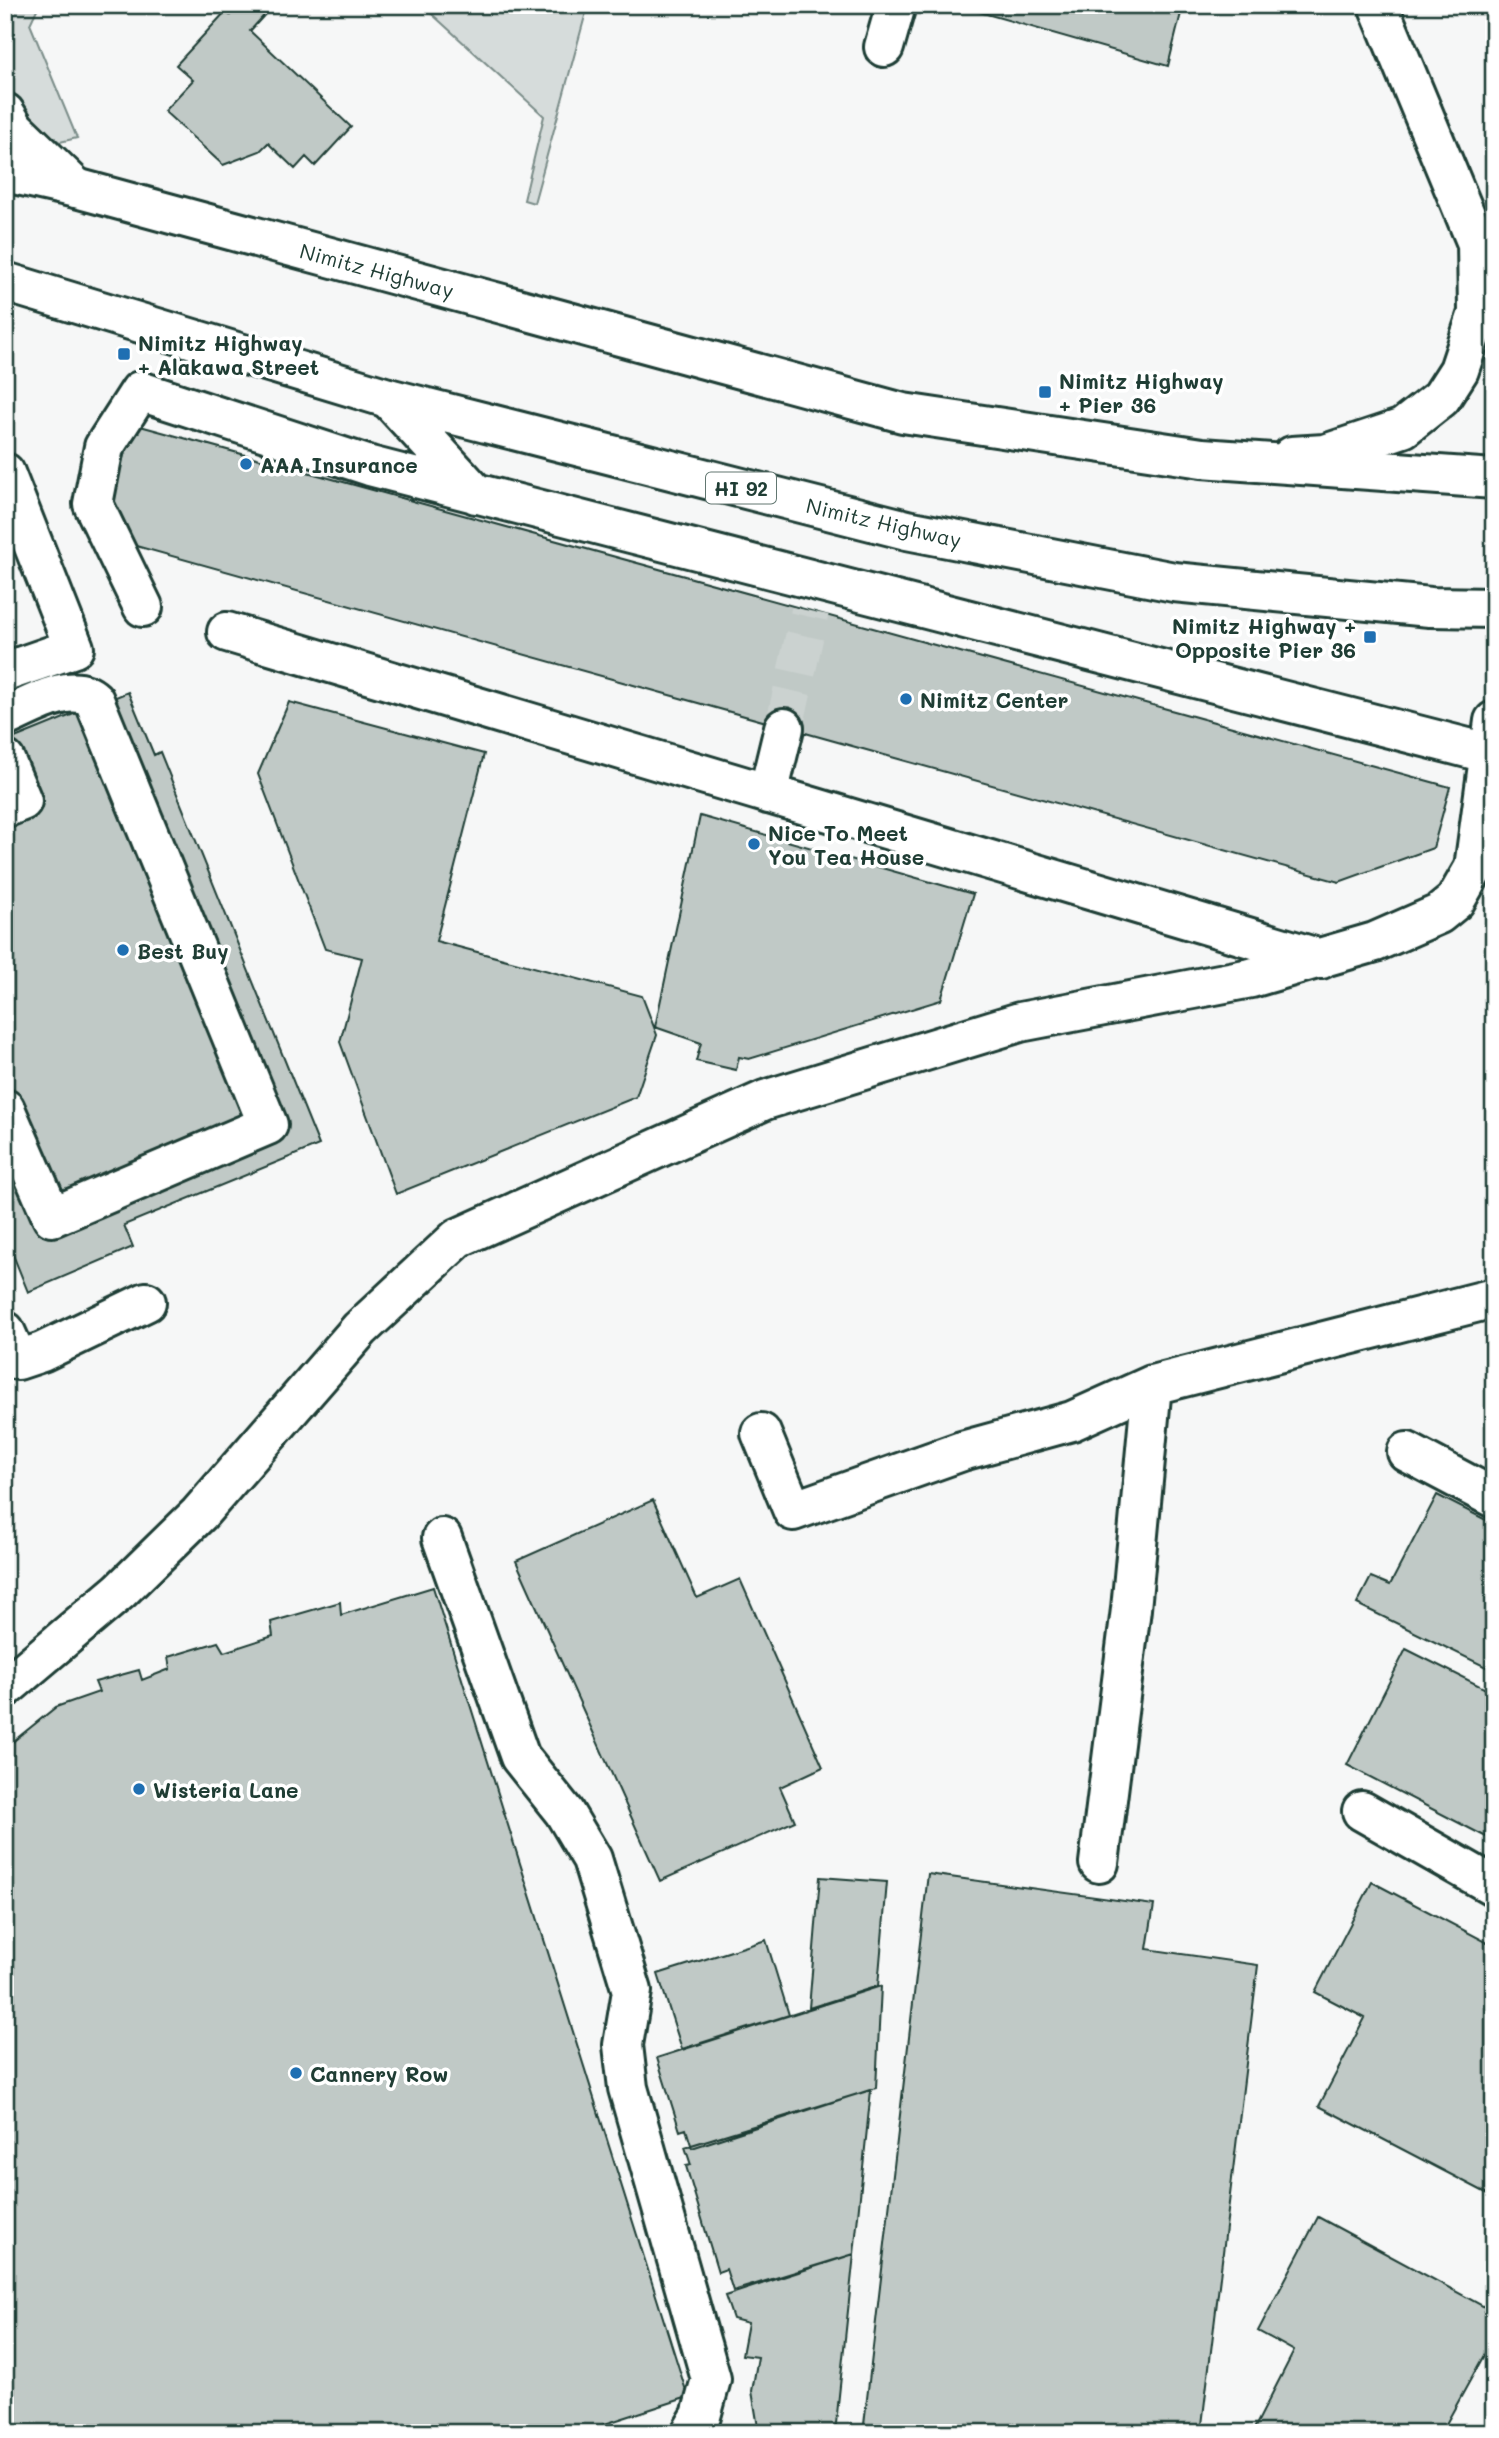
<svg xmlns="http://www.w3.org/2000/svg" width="1499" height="2438" font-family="Mali,sans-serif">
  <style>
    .green { fill: #d6dcdb; stroke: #7a8c88; stroke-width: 2 }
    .building { fill: #c0c9c6; stroke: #1f3d34; stroke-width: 2 }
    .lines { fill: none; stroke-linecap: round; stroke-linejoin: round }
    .minor-tunnel { stroke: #cbd2d0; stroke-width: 38; stroke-dasharray: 38 19; stroke-linecap: butt }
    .minor-casing { stroke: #1f3d34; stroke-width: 44 }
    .major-casing { stroke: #1f3d34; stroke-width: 44 }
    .minor { stroke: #fff; stroke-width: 38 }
    .major { stroke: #fff; stroke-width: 38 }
    .poi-dot { fill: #1f6fb2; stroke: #fff; stroke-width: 2.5 }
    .labels { text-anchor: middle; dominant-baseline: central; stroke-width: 7; stroke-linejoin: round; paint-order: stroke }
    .shield { fill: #fff; stroke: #627771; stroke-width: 2 }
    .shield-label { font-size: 19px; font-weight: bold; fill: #1f3d34 }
    .street-label { font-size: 21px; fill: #1f3d34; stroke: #fff }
    .poi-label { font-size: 21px; font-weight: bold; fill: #1f3d34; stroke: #fff; text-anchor: start }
  </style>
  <rect width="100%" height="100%" fill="#f6f7f7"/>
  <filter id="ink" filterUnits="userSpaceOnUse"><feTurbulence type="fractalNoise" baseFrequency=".0143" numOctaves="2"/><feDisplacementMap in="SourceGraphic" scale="14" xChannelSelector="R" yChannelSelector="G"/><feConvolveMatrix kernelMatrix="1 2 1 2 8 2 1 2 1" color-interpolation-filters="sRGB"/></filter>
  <g filter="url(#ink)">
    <path class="green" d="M5,5h34l-9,19 47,114 -17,4 -42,-29 -13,-20z
      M422,5h166l-54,198 -10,-3 20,-84z"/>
    <path class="building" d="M239,5h25l5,5 -19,21 101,96 -36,39 -9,-9 -11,12 -27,-26 -8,8 -37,14 -59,-54 29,-31 -17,-15 50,-54 4,4z
      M955,5h228l-15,61z
      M133,424l1317,363 -17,61 -94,34 -1203,-336 -24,-49z
      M128,692l26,63 6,-3 159,393 -195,80 9,22 -105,45 -23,-57v-493z
      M289,702l195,52 -48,187 206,55 15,39 -21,62 -240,97 -56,-152 22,-84 -37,-9 -67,-175z
      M700,816l273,78 -32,106 -192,59 -10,-2 -3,13 -40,-9 5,-18 -46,-16z
      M1437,1495l57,29v147l-137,-67 14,-27 19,8z
      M653,1500l44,98 43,-19 83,188 -43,20 15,34 -135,60 -144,-320z
      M433,1587l255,810 -111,36h-572v-685l51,-41 43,-15 -4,-10 44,-12 3,10 28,-11 -2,-12 50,-15 6,10 49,-16 -2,-14 69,-20 1,13z
      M1406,1649l88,44v148l-147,-76z
      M928,1874l226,31 -7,44 111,16 -57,468h-338z
      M820,1877l67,5 -9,104 -69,22z
      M1372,1882l122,64v251l-175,-91 46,-88 -50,-26z
      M766,1940l23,75 -107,34 -24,-75z
      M881,1986l-5,102 -184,60 -6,-19 -6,2 -23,-73z
      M871,2090l-17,164 -121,37 -7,-22 -8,3 -32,-106 5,-1 -6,-18z
      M1318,2217l176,95v25l-53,96h-189l42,-82 -36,-20z
      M854,2254l-19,179h-76l-7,-42 6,-34 -16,-2 6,-32 -15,-4 -8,-23z"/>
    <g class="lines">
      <path class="minor-tunnel" d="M784,728l26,-117"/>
      <defs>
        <path id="minor" d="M1378,5l108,260
          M884,47l12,-42
          M5,113l10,16 61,59
          M388,398l88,96
          M1292,456l33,-2 78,-26 38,-30 18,-28 19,-57 -1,-73
          M5,473l69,175 -69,24
          M143,607l-50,-103 11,-57 36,-56 230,75 1121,288
          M227,632l1094,327
          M5,717c23,-9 67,-38 89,-17l174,425 -216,92 -47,-108
          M5,760l17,41 -17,7
          M768,794l16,-66
          M5,1331l13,29 24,-8 104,-50
          M761,1433l32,78 169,-60 110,-30 80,-36 342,-87
          M1407,1452l87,46
          M442,1538l78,219 44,55 28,47 40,132 -9,54 5,43 83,291 -10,37 -10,17
          M5,1688l115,-97 79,-77 161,-185 98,-91 307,-138 255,-78 231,-44 124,-36 64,-28 16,-13 19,-33 20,-147
          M1362,1811l132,75
          M1099,1863l32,-254 21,-224"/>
        <path id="major" d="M5,172l71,16 827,225 299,45 292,21
          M5,282l383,116 519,132 267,52 256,25 64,1"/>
      </defs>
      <use href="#minor" class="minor-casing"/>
      <use href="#major" class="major-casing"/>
      <use href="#minor" class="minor"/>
      <use href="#major" class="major"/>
    </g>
  </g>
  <g class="poi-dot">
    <rect x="117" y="347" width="14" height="14" rx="3.5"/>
    <rect x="1038" y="385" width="14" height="14" rx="3.5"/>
    <circle cx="246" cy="464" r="7"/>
    <rect x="1363" y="630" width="14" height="14" rx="3.5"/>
    <circle cx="906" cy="699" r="7"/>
    <circle cx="754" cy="844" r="7"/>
    <circle cx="123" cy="950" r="7"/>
    <circle cx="139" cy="1789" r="7"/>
    <circle cx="296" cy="2073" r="7"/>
  </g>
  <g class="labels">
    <rect class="shield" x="706" y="472.5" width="70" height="31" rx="5"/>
    <g class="shield-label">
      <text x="741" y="488">HI 92</text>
    </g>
    <g class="street-label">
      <text transform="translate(377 270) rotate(15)">Nimitz Highway</text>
      <text transform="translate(884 522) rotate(13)">Nimitz Highway</text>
    </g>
    <g class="poi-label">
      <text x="138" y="342">Nimitz Highway<tspan x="138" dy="24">+ Alakawa Street</tspan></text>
      <text x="1059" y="380">Nimitz Highway<tspan x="1059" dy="24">+ Pier 36</tspan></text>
      <text x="260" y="464">AAA Insurance</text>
      <text x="1356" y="625" text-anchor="end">Nimitz Highway +<tspan x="1356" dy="24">Opposite Pier 36</tspan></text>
      <text x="920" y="699">Nimitz Center</text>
      <text x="768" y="832">Nice To Meet<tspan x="768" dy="24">You Tea House</tspan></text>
      <text x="137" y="950">Best Buy</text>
      <text x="153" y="1789">Wisteria Lane</text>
      <text x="310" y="2073">Cannery Row</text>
    </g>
  </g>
  <rect width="1499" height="2438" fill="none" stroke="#fff" stroke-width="28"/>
  <rect x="14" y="14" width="1471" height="2410" fill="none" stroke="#1f3d34" stroke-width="2.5" filter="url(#ink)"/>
</svg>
